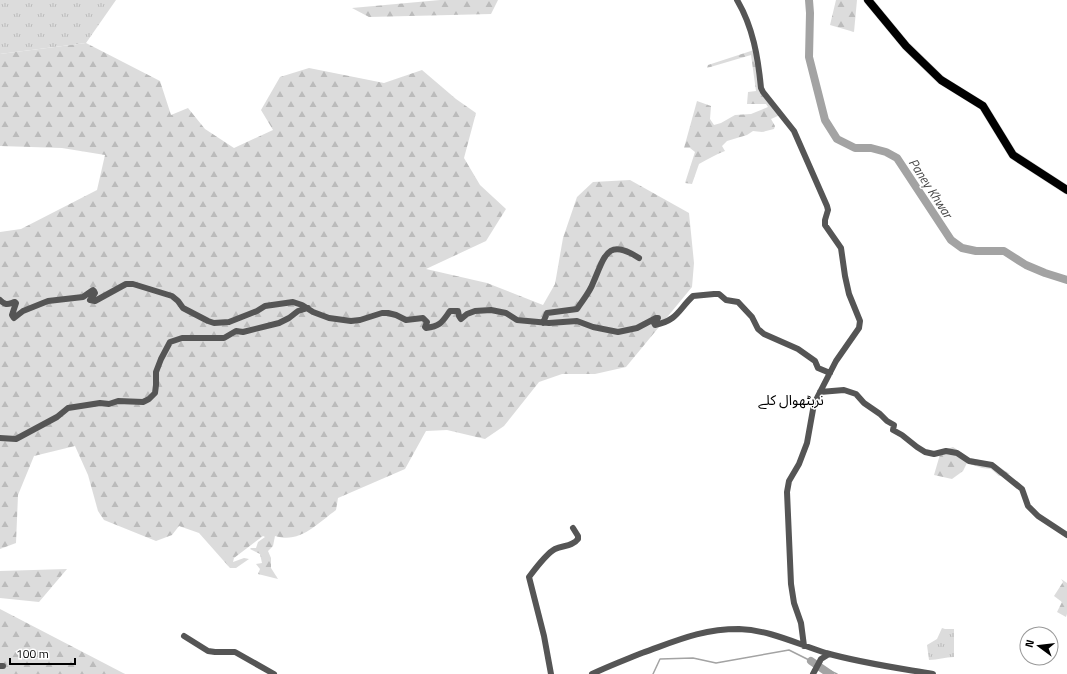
<svg xmlns="http://www.w3.org/2000/svg" width="1067" height="674" font-family="'Titillium Web','Noto Sans Arabic',sans-serif">
  <style>
    .grass { fill: url(#grass-tufts) }
    .forest { fill: url(#forest-firs) }
    .lines { fill: none; stroke-linecap: round; stroke-linejoin: round }
    .stream { stroke: #a3a3a3; stroke-width: 1.5 }
    .river { stroke: #a3a3a3; stroke-width: 8 }
    .major-casing { stroke: #dbdbdb; stroke-width: 9 }
    .minor { stroke: #555; stroke-width: 6 }
    .major { stroke: #000; stroke-width: 8 }
    .labels { text-anchor: middle; dominant-baseline: central; stroke-width: 3; stroke-linejoin: round; paint-order: stroke }
    .water-label { font-size: 13px; font-style: italic; fill: #444; stroke: #fff }
    .quarter-label { font-size: 14px; fill: #000; stroke: #fff }
  </style>
  <defs>
    <pattern id="grass-tufts" width="24" height="20" patternUnits="userSpaceOnUse"><rect width="24" height="20" fill="#dcdcdc"/><path d="M3 7l-1-3M5 7V3M7 7l1-3M15 17l-1-3M17 17v-4M19 17l1-3" fill="none" stroke="#bbb"/></pattern>
    <pattern id="forest-firs" width="22" height="20" patternUnits="userSpaceOnUse"><rect width="22" height="20" fill="#dcdcdc"/><path d="M5 1l3.5 6h-7zM16 11l3.5 6h-7z" fill="#bbb"/></pattern>
  </defs>
  <rect width="100%" height="100%" fill="#fff"/>
  <path class="grass" d="M0,0h116l-30,43 -86,11z
    M942,628l3,1h9v28c-9,0 -16,3 -25,3l-2,-15 10,-6z"/>
  <path class="forest" d="M440,0h58l-7,14 -122,3 -17,-9z
    M836,0h21l-3,32 -24,-7z
    M86,43l74,38 11,34 17,-7 17,21 29,19 39,-18 -12,-20 19,-33 29,-9 75,15 38,-13 34,29 20,14 -12,45 16,27 26,24 -20,32 -60,28 61,14 56,22 12,-21 8,-46 14,-41 16,-15 37,-2 59,33 5,50 -2,24 -66,80 -31,7h-33l-23,8 -35,44 -19,13 -38,-9 -21,1 -21,38 -67,29 -2,12c-18,13 -36,34 -61,26l-2,10 -5,5 3,7v10l7,11 -20,-5 2,-5 -4,-5 6,-1 -2,-9 -10,-5 1,-1h5l2,-6 7,-5 -2,-1 -29,22 -1,4 11,-4 5,1 -13,9h-6l-31,-35 -20,-7 -7,9 -16,6 -52,-21 -6,-9 -10,-36 -13,-29 -41,10 -16,39 -2,48 -16,6v-317l21,-3 76,-39 8,-35 -43,-7 -62,-2v-92z
    M754,50l6,39 20,26 -9,4 4,7 -1,3 -12,3 -9,-1 -6,4 -20,6 -5,5 3,5c-8,3 -17,8 -26,13l-7,20 -7,-1 10,-31 -5,-4h-6l13,-47 14,5 -1,13 4,6 7,-2 14,-8 16,-1 17,-7 -2,-3h-19l1,-12 8,-1 -5,-36 -44,13 1,-3z
    M953,447l17,11 23,5 17,11 -11,2 -8,-7 -9,-1 -15,-5 -4,8 -11,8 -18,-4 7,-24z
    M67,569l-28,33 -39,-4v-27z
    M1061,579l6,4v31l-1,3 -9,-5 5,-10 -8,-6 9,-14z
    M0,609l125,65h-125z"/>
  <g class="lines">
    <path class="stream" d="M824,668l13,6
      M653,674l7,-15 33,-1 23,5 73,-13 28,14"/>
    <path class="river" d="M809,0l1,13 -1,44 16,63 12,19 18,9h16l15,4 11,6 54,82 11,8 14,3h28l22,14 19,8 22,7
      M811,661l19,13"/>
    <defs>
      <path id="major" d="M868,0l38,46 35,34 42,26 30,49 54,35"/>
    </defs>
    <use href="#major" class="major-casing"/>
    <path class="minor" d="M737,0c16,27 21,57 24,88l2,4 31,39 33,75 1,4 -3,10v5l16,23 4,28 4,18 11,27 -1,7 -23,33 -18,35 -4,8 -7,39 -8,21 -10,17 -2,11 4,92 3,19 7,20 3,23
      M0,300c6,6 8,4 15,2l1,1 -4,12 2,3 9,-7 25,-10 35,-4 10,-7 1,1 1,2 -5,7 5,1 31,-17h7l39,12 6,5 5,7 25,13 6,2 15,-1 28,-11 8,-5 28,-4 9,3 11,7 16,6 22,3 9,-1 22,-7h6l8,2 10,5 17,-2 4,4 -2,5 1,1c15,-2 16,-6 24,-17h8l1,5 2,3 6,-5 8,-3 16,-1 15,3 11,7 32,3 28,-2 16,6 25,5 19,-4 19,-10h2l-4,5 1,2c23,-5 23,-15 38,-29l21,-2h5l7,6 12,2 14,15 6,12 6,5 34,15 17,12 3,7 12,5
      M543,323l4,-10 30,-4c5,-8 13,-17 16,-26 12,-27 14,-46 46,-25
      M820,392l24,-2 12,4 8,9 16,11 7,7 7,4 -1,5 9,5 15,12 8,5 9,2 12,-3 11,2 12,8 23,4 30,24 6,17 10,10 29,19
      M0,438l16,1 41,-22 11,-9 32,-5 9,1 9,-3 25,1 6,-3 6,-6 1,-8v-13l5,-13 9,-17 12,-4h42l12,-7 7,1 36,-9 10,-5 9,-7 10,-3
      M184,636l24,15 7,1h20l39,22
      M0,666h3
      M551,674l-7,-38 -15,-59c6,-8 18,-24 26,-28 8,-4 17,-2 23,-10v-3l-5,-8
      M592,674c17,-8 33,-14 50,-21 34,-12 59,-24 97,-24 31,1 58,15 87,24 35,10 72,15 107,21
      M813,674l8,-15 8,-5"/>
    <use href="#major" class="major"/>
  </g>
  <g class="labels">
    <g class="water-label">
      <text transform="translate(931 188) rotate(57)">Paney Khwar</text>
    </g>
    <g class="quarter-label">
      <text x="791" y="399">نربٹھوال کلے</text>
    </g>
  </g>
  <g transform="translate(1039 646) rotate(285)"><circle r="19" fill="#ffffff" stroke="#999999"/>
  <path d="M0-3L7 15L0 10L-7 15Z" fill="#000000"/>
  <text y="-6" font-size="11" font-weight="bold" text-anchor="middle" fill="#000000">N</text>
  </g>
  <path d="M10 658v6h65v-6" fill="none" stroke="#000000" stroke-width="2"/>
  <text x="16" y="658" font-size="12" fill="#000000" stroke="#ffffff" stroke-width="3" paint-order="stroke">100 m</text>
</svg>
